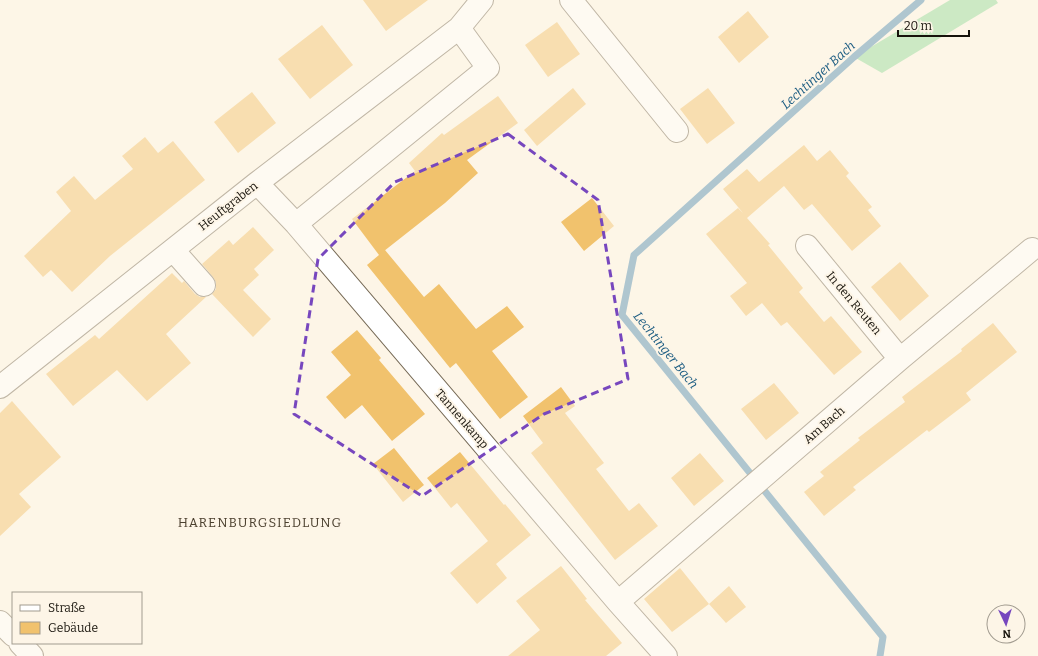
<svg xmlns="http://www.w3.org/2000/svg" width="1038" height="656" font-family="Bitter,serif">
  <style>
    .forest { fill: #90da99 }
    .lines { fill: none; stroke-linecap: round; stroke-linejoin: round }
    .stream { stroke: #508db2; stroke-width: 7 }
    .building { fill: #f1c26d }
    .minor-casing { stroke: #766a56; stroke-width: 24 }
    .minor { stroke: #fff; stroke-width: 22 }
    .marked { fill: none; stroke: #7747be; stroke-width: 3; stroke-dasharray: 8 5; stroke-linejoin: round }
    .labels { text-anchor: middle; dominant-baseline: central; stroke-width: 4; stroke-linejoin: round; paint-order: stroke }
    .street-label { font-size: 12px; fill: #17130b; stroke: #fdf5e7 }
    .water-label { font-size: 13px; font-style: italic; fill: #1c5d82; stroke: #fdf5e7 }
    .neighbourhood-label { font-size: 13px; letter-spacing: 1px; fill: #4c412f; stroke: #fdf5e7 }
  </style>
  <rect width="100%" height="100%" fill="#fdf5e7"/>
  <path class="forest" d="M950,0h46l2,3 -116,70 -28,-16z"/>
  <g class="lines">
    <path class="stream" d="M880,656l3,-19 -261,-322 12,-60 220,-198 67,-57"/>
  </g>
  <path class="building" d="M363,0h65l-42,31z
    M748,11l21,26 -30,26 -21,-26z
    M557,22l23,32 -32,23 -23,-32z
    M322,25l31,40 -43,34 -32,-40z
    M573,88l13,16 -49,42 -13,-16z
    M708,88l27,35 -28,21 -27,-35z
    M252,92l24,31 -38,30 -24,-31z
    M498,96l20,27 -51,37 11,13 -33,30 -66,52 -27,-36 63,-48 -6,-8 33,-30 2,2z
    M145,137l13,16 15,-12 32,39 -95,76 -38,36 -21,-22 -8,7 -19,-21 47,-45 -15,-19 18,-16 21,24 38,-31 -11,-13z
    M804,145l13,16 13,-11 19,23 -3,3 26,31 -4,3 13,16 -29,25 -40,-47 -8,6 -20,-24 -37,32 23,26 -2,1 35,43 -4,4 25,30 7,-6 31,36 -28,23 -47,-53 -6,4 -19,-23 -16,13 -16,-20 17,-13 -41,-49 32,-26 5,5 -20,-24 24,-20 12,13z
    M592,198l22,28 -30,25 -23,-29z
    M253,227l21,23 -20,19 5,6 -16,15 28,29 -18,18 -41,-43 4,-5v-7l-3,-5 -11,-13 27,-24 4,5z
    M385,250l39,47 15,-13 37,45 31,-23 17,21 -32,24 36,46 -28,22 -44,-56 -6,5 -83,-103z
    M900,262l29,34 -29,25 -29,-34z
    M172,273l10,10 2,-2 11,13 5,3h6l-40,37 25,29 -44,38 -30,-31 -44,36 -27,-32 49,-39 4,4z
    M993,323l24,29 -51,41 5,7 -42,32 -2,-2 -74,57 3,3 -32,26 -20,-24 20,-16 -4,-4 40,-32 -2,-2 47,-36 -3,-5 60,-46 -1,-2z
    M357,330l24,28 -2,2 46,54 -33,27 -30,-36 -17,14 -19,-22 25,-22 -20,-23z
    M774,383l25,30 -33,27 -25,-31z
    M561,387l14,19 -10,7 39,50 -8,6 33,42 10,-8 19,23 -43,34 -84,-107 12,-10 -20,-27z
    M12,401l49,56 -42,37 12,13 -31,29v-123z
    M394,448l30,37 -21,17 -30,-38z
    M460,452l44,53 1,-1 26,31 -35,29 11,14 -30,26 -27,-31 38,-32 -31,-38 -6,5 -24,-30z
    M700,453l24,28 -30,25 -23,-28z
    M561,566l26,33 -2,1 37,43 -16,13h-98l32,-26 -24,-29z
    M680,568l29,36 -37,28 -28,-33z
    M729,586l17,21 -20,16 -17,-19z"/>
  <g class="lines">
    <defs>
      <path id="minor" d="M571,0l106,131
        M257,183l39,41 322,378 48,54
        M296,224l192,-156 -29,-40
        M807,246l93,113
        M173,250l31,35
        M0,387l257,-204 202,-155 23,-28
        M618,602l282,-243 132,-110
        M0,622l13,13
        M20,643l12,13"/>
    </defs>
    <use href="#minor" class="minor-casing"/>
    <use href="#minor" class="minor"/>
  </g>
  <path d="M0 0H1038V656H0ZM508,134l90,66 30,179 -84,35 -122,82 -128,-82 24,-155 77,-77z" fill="#fdf5e7" fill-opacity=".55" fill-rule="evenodd"/>
  <path class="marked" d="M508,134l90,66 30,179 -84,35 -122,82 -128,-82 24,-155 77,-77z"/>
  <g class="labels">
    <g class="street-label">
      <text transform="translate(228 206) rotate(-38)">Heuftgraben</text>
      <text transform="translate(854 303) rotate(50)">In den Reuten</text>
      <text transform="translate(462 419) rotate(49)">Tannenkamp</text>
      <text transform="translate(824 425) rotate(-41)">Am Bach</text>
    </g>
    <g class="water-label">
      <text transform="translate(818 75) rotate(-42)">Lechtinger Bach</text>
      <text transform="translate(666 350) rotate(51)">Lechtinger Bach</text>
    </g>
    <g class="neighbourhood-label">
      <text x="260" y="522">HARENBURGSIEDLUNG</text>
    </g>
  </g>
  <rect x="12" y="592" width="130" height="52" fill="#fdf5e7" stroke="#a19b8f"/>
  <rect x="20" y="605" width="20" height="6" fill="#ffffff" stroke="#a19b8f"/>
  <text x="48" y="612" font-size="12" fill="#17130b">Straße</text>
  <rect x="20" y="622" width="20" height="12" fill="#f1c26d" stroke="#a19b8f"/>
  <text x="48" y="632" font-size="12" fill="#17130b">Gebäude</text>
  <g transform="translate(1006 624) rotate(176)"><circle r="19" fill="#fdf5e7" stroke="#a19b8f"/>
  <path d="M0-3L7 15L0 10L-7 15Z" fill="#7747be"/>
  <text y="-6" font-size="11" font-weight="bold" text-anchor="middle" fill="#17130b">N</text>
  </g>
  <path d="M898 30v6h71v-6" fill="none" stroke="#17130b" stroke-width="2"/>
  <text x="904" y="30" font-size="12" fill="#17130b" stroke="#fdf5e7" stroke-width="3" paint-order="stroke">20 m</text>
</svg>
